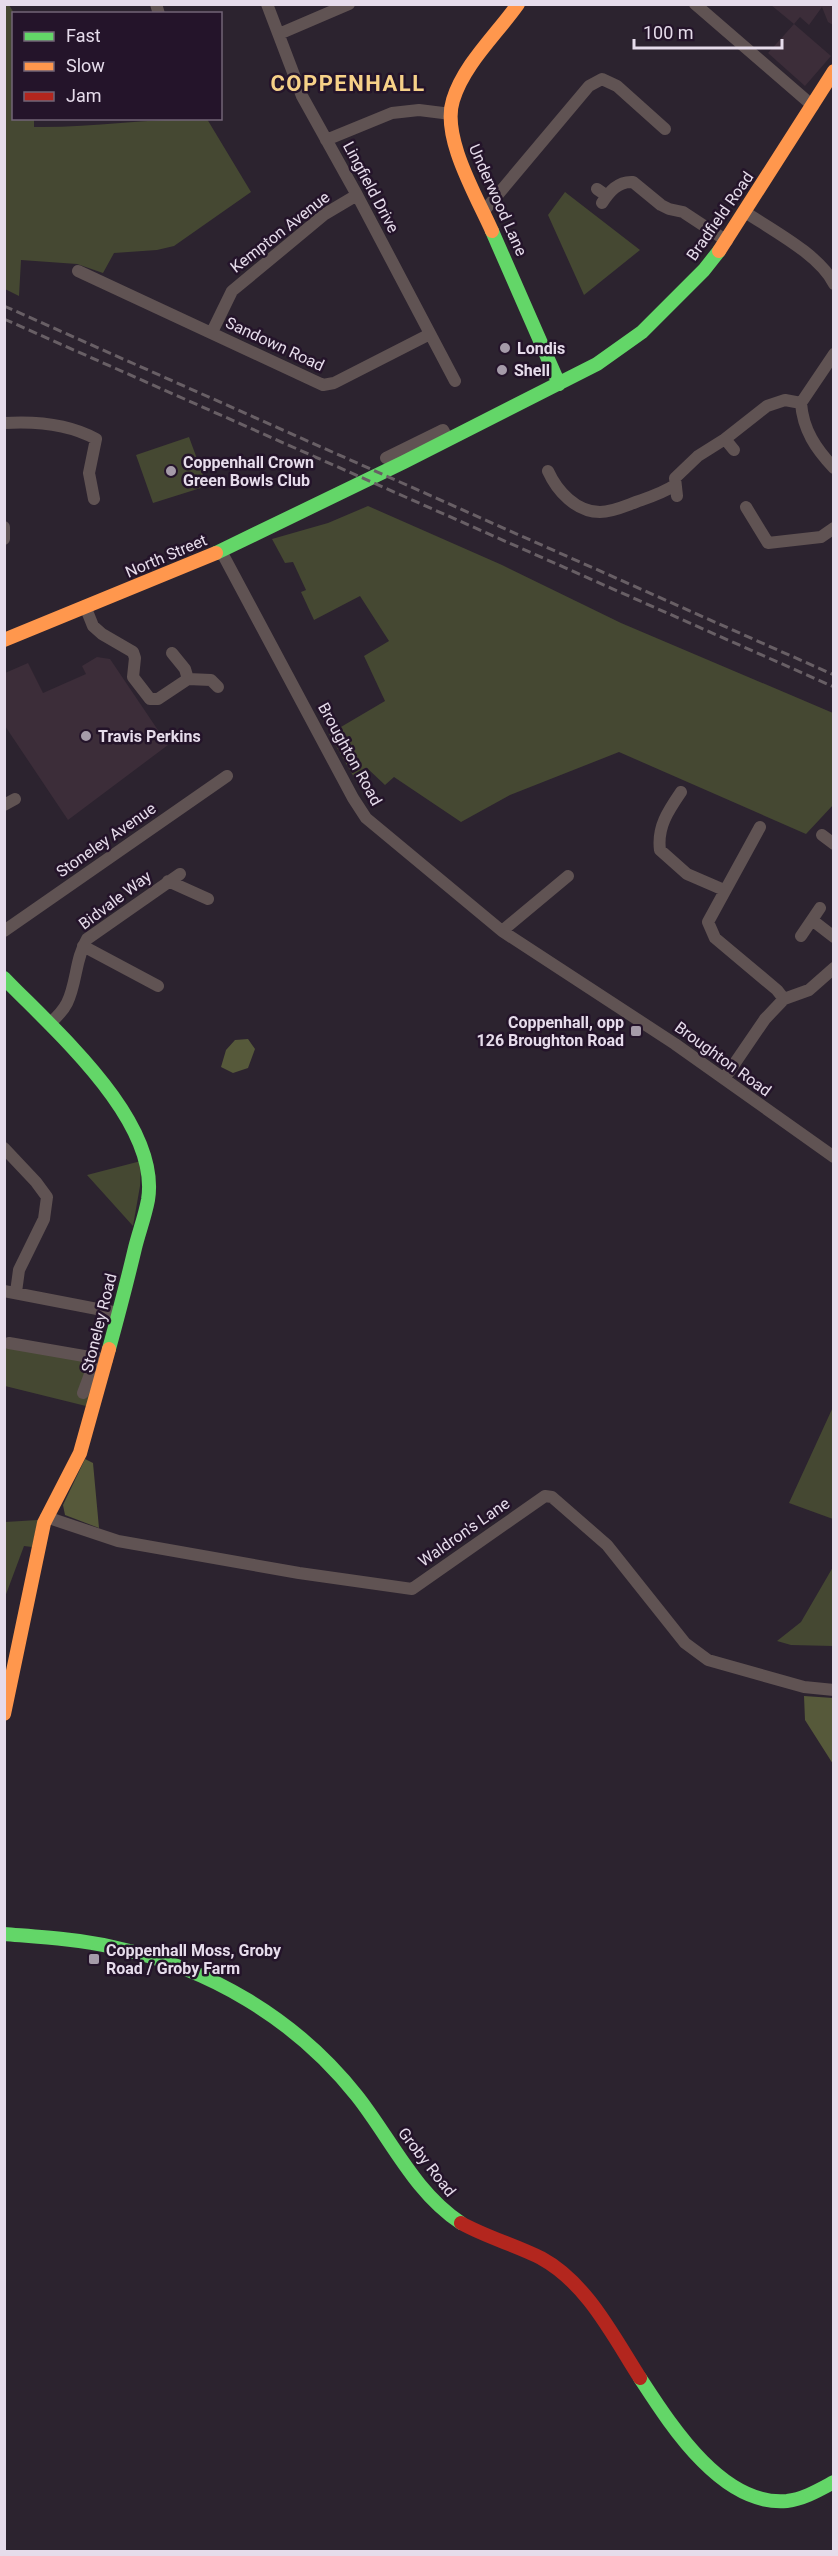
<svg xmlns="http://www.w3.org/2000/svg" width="838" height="2556" font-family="Roboto,sans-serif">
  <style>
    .commercial { fill: #3c2d39 }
    .green { fill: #454832 }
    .forest { fill: #56593a }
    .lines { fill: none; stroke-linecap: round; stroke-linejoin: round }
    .street { stroke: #605353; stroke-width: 12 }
    .fast { stroke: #63d668; stroke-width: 14 }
    .slow { stroke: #ff974d; stroke-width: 14 }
    .jam { stroke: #b3261e; stroke-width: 14 }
    .rail { stroke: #685f65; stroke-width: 3; stroke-dasharray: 9 4.5; stroke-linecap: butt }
    .poi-dot { fill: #a59ba9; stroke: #24142a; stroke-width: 2 }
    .labels { text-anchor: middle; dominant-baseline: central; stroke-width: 5; stroke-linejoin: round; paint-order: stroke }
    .street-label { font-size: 16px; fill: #e6dceb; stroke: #24142a }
    .poi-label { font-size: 16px; font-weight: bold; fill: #e6dceb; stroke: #24142a; text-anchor: start }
    .district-label { font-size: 22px; font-weight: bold; letter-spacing: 1.5px; fill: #f6d188; stroke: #24142a }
  </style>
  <rect width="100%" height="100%" fill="#2c232f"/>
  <path class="commercial" d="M771,5h62v20l-5,-3 -6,-15 -13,18 -9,-8 -6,7 37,32 -26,30 -37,-33 26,-29z
    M97,657l13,2 58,86 -100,75 -63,-94v-53l23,-10 15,30 43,-19 -4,-8z"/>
  <path class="green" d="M9,5l5,8v105l20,1v8c58,1 115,-9 173,-8l44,73 -77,54 -17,4 -43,3 -11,20 -26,-9 -56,-4 -2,36 -14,-7 -1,-284z
    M565,192l75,58 -56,45 -36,-80z
    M189,437l18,49 -54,17 -17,-48z
    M368,506l134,59 119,58 212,90v92l-27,29 -187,-82 -109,43 -49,27 -67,-45 -9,8 -18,-17 -12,11 -26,-45 56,-33 -21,-45 25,-15 -29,-45 -46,24 -13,-28 5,-2 -13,-28 -8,1 -13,-24 56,-16z
    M141,1161l-1,25 -7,40 -46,-51z
    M5,1342l102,18 -17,47 -85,-21z
    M833,1407l1,112h-1l-44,-16z
    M38,1520l-6,27 -8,-1 -19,51v-75z
    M833,1567v79l-42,-1 -14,-4 24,-19z"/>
  <path class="forest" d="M248,1039l7,10 -7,19 -15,5 -12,-6 5,-17 9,-10z
    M85,1459l8,4 6,65 -34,-13 -2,-10z
    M804,1696l29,2v66l-28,-44z"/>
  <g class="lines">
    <path class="street" d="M156,4l3,10
      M267,4l35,92 55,99 98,186
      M695,4l118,102
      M279,34l70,-30
      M326,140l66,-27 27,-3 32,4
      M597,189l10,7
      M602,203c7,-11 16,-22 31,-21l28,23 8,4 14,3 44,29
      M484,211l105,-125 13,-7 15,7 48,43
      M745,212c27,18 75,43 89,72
      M78,271l245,114 11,-2 96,-49
      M212,332l20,-41 93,-77 32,-19
      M834,354l-33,49c2,27 15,46 33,65
      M4,423c32,-2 65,1 92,16l-7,34 5,26
      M725,439l9,11
      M386,458l57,-28 5,9
      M548,471c9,20 28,41 52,41 12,0 25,-6 36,-10 14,-5 27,-9 39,-17
      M677,496l-2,-18 23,-22 27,-17 42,-33 18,-6 16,3
      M746,507l22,36 53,-6 13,-9
      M4,527v12
      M221,551l132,247 13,20 136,113 173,113 159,113
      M85,606l8,20 9,8 31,18 2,6 -2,19 17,22h8l30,-20 23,1 7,7
      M172,653l13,16 3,10
      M681,792c-13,19 -24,35 -21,58l27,24 37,16
      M4,805l11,-6
      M760,827l-52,95 7,16 62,52 7,9
      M822,835l12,9
      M168,881l40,18
      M812,920l22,17
      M4,931l223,-155
      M502,931l66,-55
      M801,936l19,-28
      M83,946l75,40
      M49,1024c7,-6 14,-13 18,-21 10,-20 8,-44 20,-64l93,-65
      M724,1079l41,-60 19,-20 25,-9 25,-22
      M4,1148l32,34 11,15 -3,22 -25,51 -3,22
      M4,1291l114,22
      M9,1343l98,17
      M83,1393l13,-35
      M46,1517l72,24 181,32 113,16 133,-93 7,1 55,48 78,98 23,17 96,27 30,3"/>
    <path class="fast" d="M492,231l67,153
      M216,553l188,-91 193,-98 45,-32 62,-62 15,-19
      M4,978c50,52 157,143 144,222 -3,16 -9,32 -13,48 -8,34 -17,68 -26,101
      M4,1934c36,3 73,5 109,13 97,21 183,72 244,149 34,43 57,96 104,127
      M640,2378c30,46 82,129 147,123 17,-2 32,-11 47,-19"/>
    <path class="slow" d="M492,231c-15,-34 -51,-94 -39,-131 11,-36 44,-66 65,-96
      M719,251l115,-180
      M4,640l212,-87
      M4,1714l40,-191 36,-70 29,-104"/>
    <path class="jam" d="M461,2223c25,14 54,22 80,35 46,25 72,78 99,120"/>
    <path class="rail" d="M4,306l830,369
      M4,319l830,368"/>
  </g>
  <g class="poi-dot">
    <circle cx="505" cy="348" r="6"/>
    <circle cx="502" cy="370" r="6"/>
    <circle cx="171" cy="471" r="6"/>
    <circle cx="86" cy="736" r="6"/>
    <rect x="630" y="1025" width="12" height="12" rx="3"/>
    <rect x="88" y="1953" width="12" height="12" rx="3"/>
  </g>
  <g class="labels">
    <g class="street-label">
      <text transform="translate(371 187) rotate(62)">Lingfield Drive</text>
      <text transform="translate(498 200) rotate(66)">Underwood Lane</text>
      <text transform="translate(720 216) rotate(-55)">Bradfield Road</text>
      <text transform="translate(280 232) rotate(-38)">Kempton Avenue</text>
      <text transform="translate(275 344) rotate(25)">Sandown Road</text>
      <text transform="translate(166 556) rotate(-23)">North Street</text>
      <text transform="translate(350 754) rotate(61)">Broughton Road</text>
      <text transform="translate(106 840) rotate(-35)">Stoneley Avenue</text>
      <text transform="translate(115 900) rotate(-37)">Bidvale Way</text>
      <text transform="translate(723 1059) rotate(36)">Broughton Road</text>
      <text transform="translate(99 1323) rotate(-76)">Stoneley Road</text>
      <text transform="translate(464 1532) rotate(-35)">Waldron's Lane</text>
      <text transform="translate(427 2162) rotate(52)">Groby Road</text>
    </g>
    <g class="poi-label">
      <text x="517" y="348">Londis</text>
      <text x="514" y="370">Shell</text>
      <text x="183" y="462">Coppenhall Crown<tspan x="183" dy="18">Green Bowls Club</tspan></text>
      <text x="98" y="736">Travis Perkins</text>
      <text x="624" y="1022" text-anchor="end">Coppenhall, opp<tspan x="624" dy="18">126 Broughton Road</tspan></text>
      <text x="106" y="1950">Coppenhall Moss, Groby<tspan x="106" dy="18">Road / Groby Farm</tspan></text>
    </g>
    <g class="district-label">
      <text x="348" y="83">COPPENHALL</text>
    </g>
  </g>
  <rect width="838" height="2556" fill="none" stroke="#e6dceb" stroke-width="12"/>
  <rect x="12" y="12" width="210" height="108" fill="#24142a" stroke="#726477" stroke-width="1.5"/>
  <rect x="24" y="32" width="30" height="9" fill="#63d668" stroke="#726477" stroke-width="1.5"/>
  <text x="66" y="42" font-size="18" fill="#e6dceb">Fast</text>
  <rect x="24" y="62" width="30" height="9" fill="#ff974d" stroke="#726477" stroke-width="1.5"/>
  <text x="66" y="72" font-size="18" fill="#e6dceb">Slow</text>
  <rect x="24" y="92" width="30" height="9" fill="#b3261e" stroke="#726477" stroke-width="1.5"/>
  <text x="66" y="102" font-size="18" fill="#e6dceb">Jam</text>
  <path d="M634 39v9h148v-9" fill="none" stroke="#e6dceb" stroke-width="3"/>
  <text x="643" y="39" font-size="18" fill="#e6dceb" stroke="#24142a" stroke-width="4.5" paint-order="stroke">100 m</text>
</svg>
